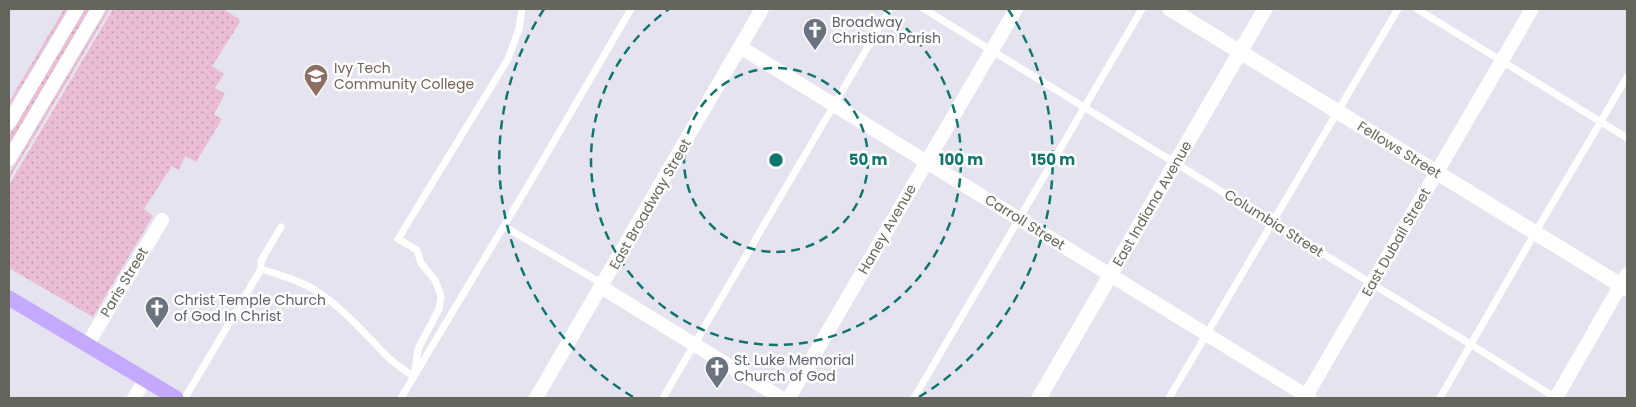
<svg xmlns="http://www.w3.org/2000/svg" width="1636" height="407" font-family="Poppins,sans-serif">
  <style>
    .grass { fill: url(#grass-dots) }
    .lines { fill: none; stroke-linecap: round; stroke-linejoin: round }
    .lane { stroke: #fff; stroke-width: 7 }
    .street { stroke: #fff; stroke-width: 14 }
    .secondary { stroke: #fff; stroke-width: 15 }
    .primary { stroke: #c4a9ff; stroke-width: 15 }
    .ring { fill: none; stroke: #0f766e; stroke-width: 2.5; stroke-dasharray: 9 6 }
    .labels { text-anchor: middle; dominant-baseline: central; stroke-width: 5; stroke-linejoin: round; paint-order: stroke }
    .worship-label { font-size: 14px; fill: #5b616d; stroke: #fff; text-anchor: start }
    .education-label { font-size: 14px; fill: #785e54; stroke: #fff; text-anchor: start }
    .street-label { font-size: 14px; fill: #65665b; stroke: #fff }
    .centre { fill: #0f766e; stroke: #fff; stroke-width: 2.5 }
    .ring-label { font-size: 15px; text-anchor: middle; font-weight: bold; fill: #0f766e; stroke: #fff; stroke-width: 5; stroke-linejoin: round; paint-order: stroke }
  </style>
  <defs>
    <pattern id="grass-dots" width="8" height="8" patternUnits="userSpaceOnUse" patternTransform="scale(1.25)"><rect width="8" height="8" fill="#eabdd4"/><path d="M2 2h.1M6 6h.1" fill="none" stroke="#c19daf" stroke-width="1.8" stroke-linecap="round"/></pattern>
  </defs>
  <rect width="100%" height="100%" fill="#e6e3f0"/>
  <path class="grass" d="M64,9h4l-59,98v-5z
    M84,9h6l-81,137v-10z
    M107,9h3l-101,170v-5z
    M113,9h61c15,4 33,-5 48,0 5,2 12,7 17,10l1,3 -28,44 12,8 -9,14 10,6 -11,20 8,5 -26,43 -11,-6 -6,14 -7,-4 -28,43 9,7 -60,101 -84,-49v-83z"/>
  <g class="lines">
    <path class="lane" d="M924,9l548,336 84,53
      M1417,9l210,129
      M505,227l98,57
      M261,269c18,6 38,11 54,21 25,16 46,39 66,60 9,11 22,19 33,27l4,-28 21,-40 2,-13 -6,-16 -14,-17 -4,-13 -19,-11 110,-180 11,-30 3,-20
      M185,398l76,-129v-8l20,-34
      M401,398l131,-219 99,-170
      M663,398l227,-389
      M914,398l228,-389
      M1169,398l229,-389
      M1440,398l95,-165 92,-156"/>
    <path class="street" d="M740,47l570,351
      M9,123l68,-114
      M9,159l89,-150
      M601,287l180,111
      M87,345l75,-125
      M134,398l11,-19
      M536,398l226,-389
      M789,398l227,-389
      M1305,398l227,-389
      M1556,398l71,-124"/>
    <g class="secondary">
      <path id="s1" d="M1170,9l457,280"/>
      <path id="s2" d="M1039,398l226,-389"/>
    </g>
    <path class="primary" d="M9,298l167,100"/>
  </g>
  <g class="ring">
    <circle cx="776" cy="160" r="92"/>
    <path d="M883 9A185 185 0 1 1 669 9"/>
    <path d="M633 397A277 277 0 0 1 544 9M1008 9A277 277 0 0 1 919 397"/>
  </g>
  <defs>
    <symbol id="church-pin" viewBox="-11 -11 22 30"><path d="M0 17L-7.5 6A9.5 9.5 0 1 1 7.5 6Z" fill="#6b7280" stroke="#fff"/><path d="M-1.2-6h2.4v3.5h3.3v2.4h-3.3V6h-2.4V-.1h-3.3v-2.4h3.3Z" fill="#fff"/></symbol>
    <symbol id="university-pin" viewBox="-11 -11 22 30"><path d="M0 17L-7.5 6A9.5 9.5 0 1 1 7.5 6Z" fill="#8d6e63" stroke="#fff"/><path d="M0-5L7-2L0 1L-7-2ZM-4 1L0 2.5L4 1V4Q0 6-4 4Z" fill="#fff"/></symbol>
  </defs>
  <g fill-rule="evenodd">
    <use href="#church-pin" x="801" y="16" width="28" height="38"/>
    <use href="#university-pin" x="302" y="62" width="28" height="38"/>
    <use href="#church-pin" x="143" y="294" width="28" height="38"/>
    <use href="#church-pin" x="703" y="354" width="28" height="38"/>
  </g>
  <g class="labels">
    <g class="worship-label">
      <text x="832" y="22">Broadway<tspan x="832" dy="16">Christian Parish</tspan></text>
      <text x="174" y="300">Christ Temple Church<tspan x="174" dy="16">of God In Christ</tspan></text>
      <text x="734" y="360">St. Luke Memorial<tspan x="734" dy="16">Church of God</tspan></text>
    </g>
    <g class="education-label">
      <text x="334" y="68">Ivy Tech<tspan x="334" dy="16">Community College</tspan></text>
    </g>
    <g class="street-label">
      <text stroke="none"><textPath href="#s1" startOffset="269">Fellows Street</textPath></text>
      <text transform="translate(650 204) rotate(-60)">East Broadway Street</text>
      <text stroke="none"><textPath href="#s2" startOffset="225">East Indiana Avenue</textPath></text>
      <text transform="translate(1025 222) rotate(32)">Carroll Street</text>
      <text transform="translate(1274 223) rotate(32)">Columbia Street</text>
      <text transform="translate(887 229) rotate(-60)">Haney Avenue</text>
      <text transform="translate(1396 242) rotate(-60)">East Dubail Street</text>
      <text transform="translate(124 282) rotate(-59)">Paris Street</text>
    </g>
  </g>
  <circle cx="776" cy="160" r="8" class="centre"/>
  <g class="ring-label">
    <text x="868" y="165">50 m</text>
    <text x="961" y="165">100 m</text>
    <text x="1053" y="165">150 m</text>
  </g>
  <rect width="1636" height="407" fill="none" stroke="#65665b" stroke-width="20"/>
</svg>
